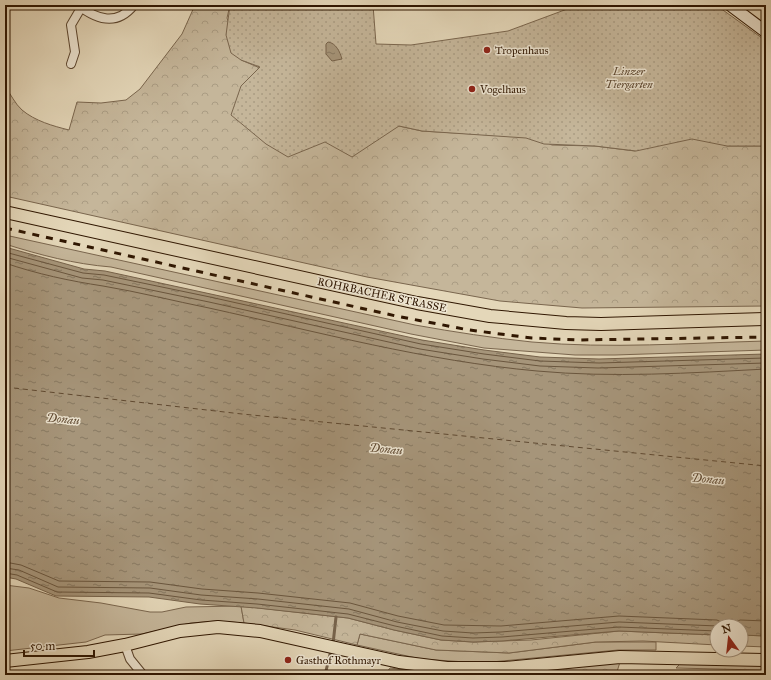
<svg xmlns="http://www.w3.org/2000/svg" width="771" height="680" font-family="'IM FELL Great Primer',serif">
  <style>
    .grass { fill: #c5b69a; stroke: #7a664e }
    .forest { fill: url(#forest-crowns); stroke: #7a664e }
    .park { fill: url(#park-dots); stroke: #7a664e }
    .water { fill: url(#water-ripples); stroke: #76624a }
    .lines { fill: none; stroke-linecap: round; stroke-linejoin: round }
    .shore { stroke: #6a563e; stroke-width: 1 }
    .stream { stroke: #76624a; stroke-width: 3 }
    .ferry { stroke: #5f4931; stroke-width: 1; stroke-dasharray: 5 4; stroke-linecap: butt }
    .street-casing { stroke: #5c462f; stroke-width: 10 }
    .secondary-casing { stroke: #2f1601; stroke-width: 13 }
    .primary-casing { stroke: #2f1601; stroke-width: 14 }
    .street { stroke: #ede5d2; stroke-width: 8 }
    .secondary { stroke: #ede5d2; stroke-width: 11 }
    .primary { stroke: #e4d7b9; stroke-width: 12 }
    .rail { stroke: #2f1601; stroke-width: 3; stroke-dasharray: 7 7; stroke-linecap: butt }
    .poi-dot { fill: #8f2418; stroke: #ede5d2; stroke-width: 1.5 }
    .labels { text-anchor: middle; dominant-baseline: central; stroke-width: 3; stroke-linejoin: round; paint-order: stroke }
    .poi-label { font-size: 11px; fill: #2f1601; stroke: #ede5d2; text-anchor: start }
    .park-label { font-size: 11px; font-style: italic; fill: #5c462f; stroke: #ede5d2 }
    .street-label { font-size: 11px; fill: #2f1601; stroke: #ede5d2 }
    .water-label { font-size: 12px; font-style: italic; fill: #5f4931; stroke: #ede5d2 }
  </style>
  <defs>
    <pattern id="forest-crowns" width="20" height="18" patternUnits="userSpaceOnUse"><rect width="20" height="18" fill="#c5b69a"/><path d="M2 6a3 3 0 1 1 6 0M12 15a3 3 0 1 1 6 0" fill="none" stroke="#aa9c83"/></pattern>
    <pattern id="park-dots" width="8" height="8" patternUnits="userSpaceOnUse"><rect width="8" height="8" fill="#c5b69a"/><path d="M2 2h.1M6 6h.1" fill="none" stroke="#aa9c83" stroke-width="1.8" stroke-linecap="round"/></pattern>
    <pattern id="water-ripples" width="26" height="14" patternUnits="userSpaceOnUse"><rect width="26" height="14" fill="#a6957a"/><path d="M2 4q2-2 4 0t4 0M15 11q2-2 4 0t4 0" fill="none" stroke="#887962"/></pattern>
  </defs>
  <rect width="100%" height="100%" fill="#e4d7b9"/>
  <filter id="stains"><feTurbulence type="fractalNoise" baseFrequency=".005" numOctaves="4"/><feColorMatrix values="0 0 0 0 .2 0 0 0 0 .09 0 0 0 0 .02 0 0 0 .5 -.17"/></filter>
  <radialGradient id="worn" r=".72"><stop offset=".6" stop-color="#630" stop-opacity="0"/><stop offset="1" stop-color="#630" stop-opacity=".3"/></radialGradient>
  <path class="grass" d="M5,235l410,90c39,7 78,13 117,17 78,7 157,1 234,-1v9l-151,5h-40l-91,-7 -73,-14 -300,-67c-37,-3 -71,-12 -106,-23z
    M5,585l24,3 30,10 42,5 49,9h12l24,-5 55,-1 3,17 -28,-2 -25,2 -49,11 -37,1 -19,7 -81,9z
    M360,634l76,16 73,3 87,-11h60v8h-38l-137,13 -60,-4 -64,-14z
    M741,635l25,1v11l-25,-1z"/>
  <path class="forest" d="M195,5h35l-3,13 14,42 158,66 23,5 84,5 10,-7 36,16 43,1 40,5 49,-27 43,22h39v160l-184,2 -82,-7 -133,-24 -362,-81v-109c6,7 10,17 17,23 13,11 31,16 47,20l8,-28 24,1 25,-3 14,-11 42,-55z
    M241,606l107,12 46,12 47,10 32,2 58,-2 88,-9 98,4v10l-74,-4 -47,1 -87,11 -73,-3 -76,-16 -3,11 -62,-15 -51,-7z
    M620,662l-4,13h-109z
    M682,662l84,3v9l-6,-4 -84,-2z
    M390,668l56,7h-61z"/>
  <path class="park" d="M230,5h143l3,39 35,1 97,-14 70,-26h138l50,36v105h-39l-35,-7 -56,12 -41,-5 -51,-2 -18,-6 -104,-7 -23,-5 -47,31 -27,-15 -37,15 -22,-13 -35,-29 10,-29 19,-19 -19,-7 -10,-7 -5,-18z"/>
  <path class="water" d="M328,42c8,1 12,10 14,17l-10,2 -6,-7v-10z
    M5,247l79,22 21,2 317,69 62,10 56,7 59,2 167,-5v282l-25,-1v-9h-24v9l-98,-4 -117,10 -29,1 -32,-2 -47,-10 -46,-12 -91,-10 -57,-4 -51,-7 -93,-1 -40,-17 -11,-2z"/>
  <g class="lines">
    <path class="shore" d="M5,252l78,21 21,2 106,22 211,47 63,10 56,7 59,2 167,-5
      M5,257l77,21 21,2 106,22 211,47 63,10 57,7 58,2 168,-5
      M5,263c32,11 65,18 98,23 36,6 71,15 106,22 109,24 217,53 328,63 75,7 154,2 229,-2
      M5,562l16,3 38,16 91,1 52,7 56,4 92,10 48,13 46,9 57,1 118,-10 98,4 12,6 11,-6 26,1
      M5,568l14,2 39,17 92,1 51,7 57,4 91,10 48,13 46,9 30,2 28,-1 118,-10 99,4
      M5,573l12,2 40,17 92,1 52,7 56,4 91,10 47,12 47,10 31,2 29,-1 117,-10 98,4"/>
    <path class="stream" d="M333,644l3,-27
      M325,675l6,-25"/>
    <path class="ferry" d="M5,387l237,27 524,52"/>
    <defs>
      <path id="street" d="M78,5c19,15 39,21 56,0
        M71,64l4,-12 -4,-27 10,-17
        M125,645l5,14 13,16"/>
      <path id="secondary" d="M730,5l36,27"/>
      <path id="primary" d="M5,212l412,91 73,13 76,7 35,1 165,-5
        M5,661l83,-9 37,-7 55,-14 38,-4 42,4 139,31 48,6h58l115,-11 146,3"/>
    </defs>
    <use href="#street" class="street-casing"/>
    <use href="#secondary" class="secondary-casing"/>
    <use href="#primary" class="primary-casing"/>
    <use href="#street" class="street"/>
    <use href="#secondary" class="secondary"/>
    <use href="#primary" class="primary"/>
    <path class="rail" d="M5,228l391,88 73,14 63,8 46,2 188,-3"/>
  </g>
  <g class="poi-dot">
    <circle cx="487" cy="50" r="4"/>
    <circle cx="472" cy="89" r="4"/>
    <circle cx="288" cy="660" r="4"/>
  </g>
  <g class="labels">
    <g class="poi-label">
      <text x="495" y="50">Tropenhaus</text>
      <text x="480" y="89">Vogelhaus</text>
      <text x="296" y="660">Gasthof Rothmayr</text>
    </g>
    <g class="park-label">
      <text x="629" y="71">Linzer<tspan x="629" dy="13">Tiergarten</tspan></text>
    </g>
    <g class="street-label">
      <text transform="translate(382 295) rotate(12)">ROHRBACHER STRASSE</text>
    </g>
    <g class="water-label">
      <text transform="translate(63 419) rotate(5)">Donau</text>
      <text transform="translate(386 449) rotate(5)">Donau</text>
      <text transform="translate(708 479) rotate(5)">Donau</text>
    </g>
  </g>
  <rect width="771" height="680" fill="none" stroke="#e4d7b9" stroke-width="20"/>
  <rect x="6" y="6" width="759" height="668" fill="none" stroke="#2f1601" stroke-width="2"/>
  <rect x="10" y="10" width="751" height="660" fill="none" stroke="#2f1601"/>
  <g transform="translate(729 638) rotate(345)"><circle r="19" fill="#ede5d2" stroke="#a1927e"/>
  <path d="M0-3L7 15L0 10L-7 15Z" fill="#8f2418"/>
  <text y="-6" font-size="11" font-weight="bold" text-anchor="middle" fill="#2f1601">N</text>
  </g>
  <path d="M24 650v6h70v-6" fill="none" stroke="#2f1601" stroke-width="2"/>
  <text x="30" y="650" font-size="12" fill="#2f1601" stroke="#ede5d2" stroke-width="3" paint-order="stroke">50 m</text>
  <rect width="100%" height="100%" filter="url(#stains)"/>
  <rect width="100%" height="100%" fill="url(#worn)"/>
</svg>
